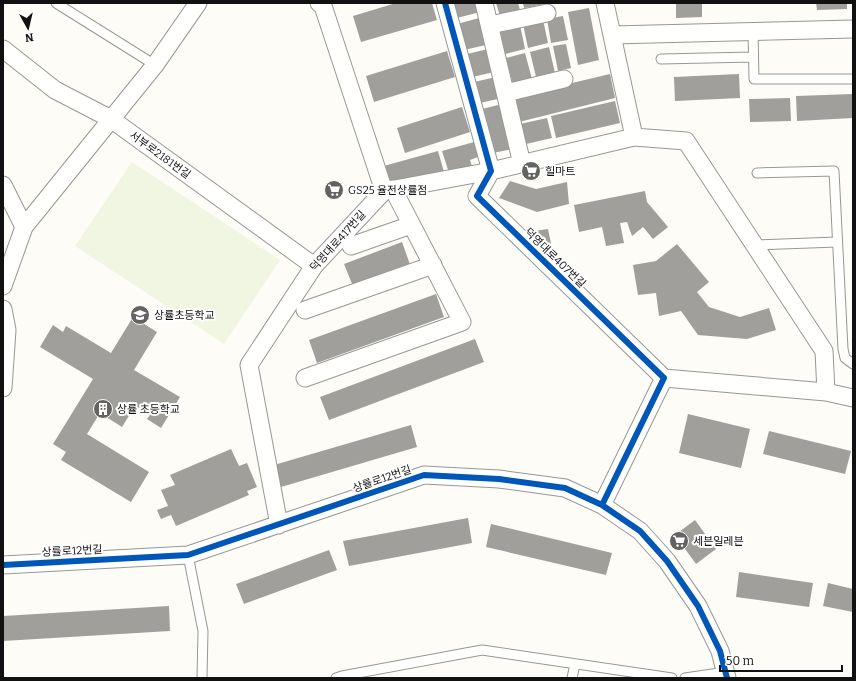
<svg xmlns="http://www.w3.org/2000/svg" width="856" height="681" font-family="Bitter,'Noto Sans KR',serif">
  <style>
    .pitch { fill: #f0f6e1 }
    .building { fill: #a19f9c }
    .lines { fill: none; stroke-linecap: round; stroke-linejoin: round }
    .lane-casing { stroke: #979795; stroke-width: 11 }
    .street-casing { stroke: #979795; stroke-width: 19 }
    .lane { stroke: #fffffe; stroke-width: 9 }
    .street { stroke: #fffffe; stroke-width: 17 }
    .cycleway-casing { stroke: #fff; stroke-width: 8 }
    .cycleway { stroke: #0057b8; stroke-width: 6 }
    .labels { text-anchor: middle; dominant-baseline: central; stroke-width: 4; stroke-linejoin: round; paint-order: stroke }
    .street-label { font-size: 11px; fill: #111; stroke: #fff }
    .poi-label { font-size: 11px; fill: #111; stroke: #fff; text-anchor: start }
  </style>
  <rect width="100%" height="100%" fill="#fdfcf7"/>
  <path class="pitch" d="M132,162l148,98 -56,84 -149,-98z"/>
  <path class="building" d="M396,3h36l5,17 -76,22 -8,-26z
    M453,3h25l2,9 -23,6z
    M496,3h22l2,7 -20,6z
    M523,3h22v1l-21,4z
    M676,3h26v14l-26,1z
    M816,3h31v6l-30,1z
    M589,8l10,52 -21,5 -10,-53z
    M563,16l5,24 -17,3 -4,-24z
    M483,17l7,27 -26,6 -7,-26z
    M543,20l5,23 -20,5 -5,-24z
    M520,25l5,24 -20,5 -5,-24z
    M566,44l5,24 -13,3 -5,-25z
    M549,47l6,26 -19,4 -6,-25z
    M488,49l6,23 -22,5 -5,-23z
    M447,51l8,26 -81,25 -8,-26z
    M525,53l7,26 -19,5 -7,-26z
    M610,74l5,24 -96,24 -6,-25z
    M739,74l1,24 -65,3 -1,-24z
    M496,77l6,21 -22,5 -6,-21z
    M853,94v24l-56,3 -1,-25z
    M790,98l1,23 -41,1 -1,-23z
    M615,101l5,22 -64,15 -5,-22z
    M502,104l11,45 -20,4 -11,-44z
    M462,107l8,25 -65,21 -8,-25z
    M547,118l5,20 -26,6 -6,-20z
    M474,142l4,15 -8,3 2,6 -23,7 -7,-22z
    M438,151l6,21 -57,14 -7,-19z
    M510,181l26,8 31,-7 2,22 -32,8 -38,-14z
    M645,191l2,11 21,25 -15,12 -10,-12 -11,9 -5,-14 -7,1 4,20 -18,3 -4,-19 -23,5 -5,-27z
    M548,229l6,29 -3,5 -24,-31z
    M402,242l10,28 -57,21 -11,-27z
    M677,244l32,38 -12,10 12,15 31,10 29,-9 7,22 -29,9 -49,-4 -17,-24 -22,5 -3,-23 -18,2 -5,-30 23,-4z
    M436,294l8,23 -127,46 -8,-23z
    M133,317l24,15 -23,38 46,27 -19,31 -14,-9 3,-4 -15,-9 -13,21 -22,-14 -13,21 62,38 -18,30 -70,-42 5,-8 -13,-8 40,-65 -53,-32 13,-22 10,7 3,-6 45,27z
    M475,339l9,23 -155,58 -9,-23z
    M688,414l62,15 -9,39 -62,-15z
    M411,425l6,22 -136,40 -7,-22z
    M769,431l82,20 -6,23 -82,-20z
    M231,449l8,17 8,-3 10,24 -10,4 2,4 -73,31 -5,-11 -10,4 -4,-9 11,-4 -7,-16 14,-5 -5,-10z
    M468,518l4,25 -123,23 -6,-25z
    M695,520l21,29 -20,15 -21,-29z
    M491,524l121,29 -6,22 -120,-28z
    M329,550l8,20 -93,34 -8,-20z
    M739,572l74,11 -4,24 -73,-10z
    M828,583l25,6v23l-30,-6z
    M169,606l1,25 -167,10v-25z"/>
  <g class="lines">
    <defs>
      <path id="lane" d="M56,3l99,62
        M753,31l1,48h99
        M661,59l92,-2
        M757,173l77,-2 9,178 2,9 8,6
        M754,245l83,-3
        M188,555l15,76 -1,47
        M336,678l6,-2 140,-26 190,28
        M572,678l3,-14
        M685,678l41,-6"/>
      <path id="street" d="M445,3l46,168 -14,25 187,182 -62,127
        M484,3l38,161
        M605,3l29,134
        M490,25l57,-12
        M612,35l241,-6
        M3,49l52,41 56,29 203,147
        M506,93l58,-14
        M3,185l21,42 -21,59
        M384,191l107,-20 143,-34 52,4 138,210 2,41
        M24,227l131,-162 43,-62
        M351,246l60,-21
        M3,309l4,21 -4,58
        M305,310l128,-45
        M305,378l157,-56 -69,-133
        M664,378l162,14 27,6
        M279,525l-30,-160 65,-99 70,-75 -61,-185 -4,-3
        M3,565l185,-10 236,-80 75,4 66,9 37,17 38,26 27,30 31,45 22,45 7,27"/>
    </defs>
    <use href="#lane" class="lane-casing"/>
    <use href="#street" class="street-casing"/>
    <use href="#lane" class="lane"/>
    <use href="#street" class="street"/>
    <defs>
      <path id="cycleway" d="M445,3l46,168 -14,25 187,182 -62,127
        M3,565l185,-10 236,-80 75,4 66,9 37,17 38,26 27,30 31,45 22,45 7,27"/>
    </defs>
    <use href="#cycleway" class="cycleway-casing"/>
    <use href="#cycleway" class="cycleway"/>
  </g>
  <defs>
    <symbol id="supermarket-disc" viewBox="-11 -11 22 22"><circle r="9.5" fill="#646362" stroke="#fff"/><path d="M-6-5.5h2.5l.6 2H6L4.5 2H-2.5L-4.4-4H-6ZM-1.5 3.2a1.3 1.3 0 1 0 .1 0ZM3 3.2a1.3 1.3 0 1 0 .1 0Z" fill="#fff"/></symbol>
    <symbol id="school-disc" viewBox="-11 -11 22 22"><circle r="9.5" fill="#646362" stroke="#fff"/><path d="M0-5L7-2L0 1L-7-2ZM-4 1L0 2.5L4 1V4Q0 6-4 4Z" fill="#fff"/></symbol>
    <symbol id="building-disc" viewBox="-11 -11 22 22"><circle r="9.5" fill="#646362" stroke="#fff"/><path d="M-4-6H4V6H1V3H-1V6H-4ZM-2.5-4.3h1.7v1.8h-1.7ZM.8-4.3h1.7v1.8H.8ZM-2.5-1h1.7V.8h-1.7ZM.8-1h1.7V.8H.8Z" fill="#fff"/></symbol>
  </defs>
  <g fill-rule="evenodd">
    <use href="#supermarket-disc" x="520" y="160" width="22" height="22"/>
    <use href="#supermarket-disc" x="323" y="179" width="22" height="22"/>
    <use href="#school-disc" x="129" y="304" width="22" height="22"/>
    <use href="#building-disc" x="92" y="398" width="22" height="22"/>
    <use href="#supermarket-disc" x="668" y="530" width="22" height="22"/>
  </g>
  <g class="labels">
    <g class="street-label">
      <text transform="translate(160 155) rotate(36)">서부로2181번길</text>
      <text transform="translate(338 241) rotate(-48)">덕영대로417번길</text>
      <text transform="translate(555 258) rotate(44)">덕영대로407번길</text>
      <text transform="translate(382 479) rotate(-19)">상률로12번길</text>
      <text transform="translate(72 551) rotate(-3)">상률로12번길</text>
    </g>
    <g class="poi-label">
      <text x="545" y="171">힐마트</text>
      <text x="348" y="190">GS25 율전상률점</text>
      <text x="154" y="315">상률초등학교</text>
      <text x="117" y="409">상률 초등학교</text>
      <text x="693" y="541">세븐일레븐</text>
    </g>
  </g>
  <rect width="856" height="681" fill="none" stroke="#111111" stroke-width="8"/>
  <g transform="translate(28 28) rotate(172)" stroke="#ffffff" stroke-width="3" paint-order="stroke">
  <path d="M0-3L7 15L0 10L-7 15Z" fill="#111111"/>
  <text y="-6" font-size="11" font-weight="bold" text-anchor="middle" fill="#111111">N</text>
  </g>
  <path d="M720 665v6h122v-6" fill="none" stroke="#111111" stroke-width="2"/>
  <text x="726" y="665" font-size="12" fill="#111111" stroke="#ffffff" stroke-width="3" paint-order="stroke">50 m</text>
</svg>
